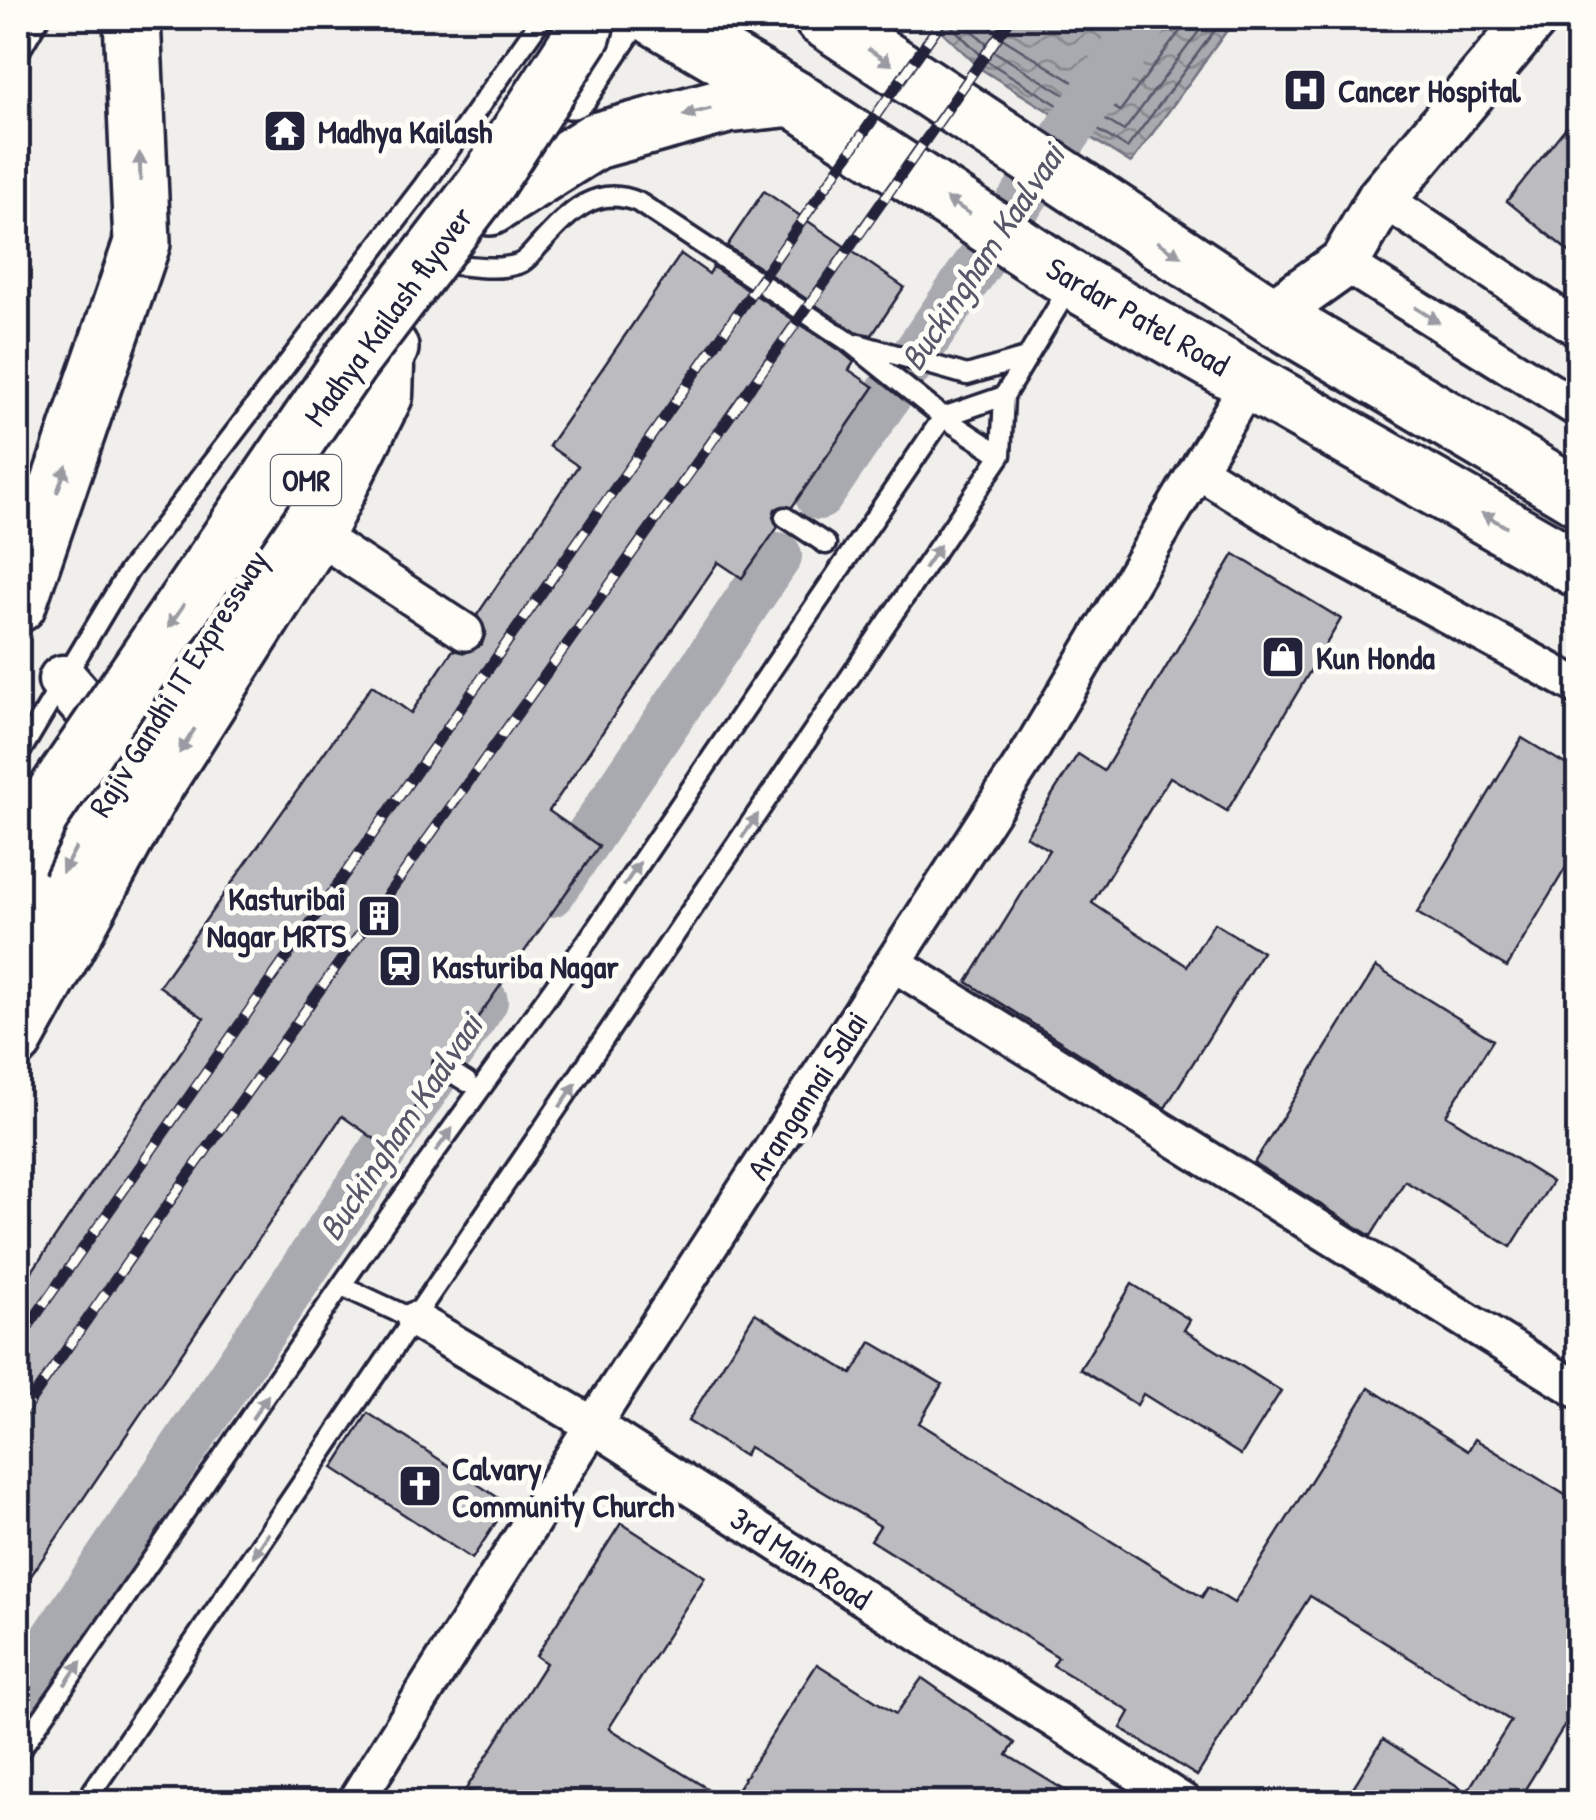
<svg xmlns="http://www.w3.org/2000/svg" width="1596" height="1820" font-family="'Patrick Hand',sans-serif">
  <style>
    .water { fill: url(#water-waves); stroke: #737381; stroke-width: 2.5 }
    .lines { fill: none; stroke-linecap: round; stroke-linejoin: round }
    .shore { stroke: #58586a; stroke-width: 2.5 }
    .canal { stroke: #a9a9b0; stroke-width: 48 }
    .building { fill: #bcbcc0; stroke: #22223b; stroke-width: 2.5 }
    .lane-casing { stroke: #22223b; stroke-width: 25 }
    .street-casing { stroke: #22223b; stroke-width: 42 }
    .secondary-casing { stroke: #22223b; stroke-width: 55 }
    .primary-casing { stroke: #22223b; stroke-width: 62 }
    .lane { stroke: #fdfcf7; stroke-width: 18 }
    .street { stroke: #fdfcf7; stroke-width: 35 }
    .secondary { stroke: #fdfcf7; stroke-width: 48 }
    .primary { stroke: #fdfcf7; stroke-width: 55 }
    .rail-casing { stroke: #22223b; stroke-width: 11 }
    .rail { stroke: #fdfcf7; stroke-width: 8; stroke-dasharray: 22; stroke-linecap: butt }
    .primary-bridge-casing { stroke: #22223b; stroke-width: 62; stroke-linecap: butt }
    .primary-bridge { stroke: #fdfcf7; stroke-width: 55 }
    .oneway { fill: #9a9aa2 }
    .labels { text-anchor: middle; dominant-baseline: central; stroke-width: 10; stroke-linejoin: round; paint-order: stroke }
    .shield { fill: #fdfcf7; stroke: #646373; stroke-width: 2.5 }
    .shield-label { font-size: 30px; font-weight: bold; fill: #22223b }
    .poi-label { font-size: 32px; font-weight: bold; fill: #22223b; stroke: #fdfcf7; text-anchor: start }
    .street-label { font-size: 32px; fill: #22223b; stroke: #fdfcf7 }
    .water-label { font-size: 35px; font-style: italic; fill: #58586a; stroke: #fdfcf7 }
  </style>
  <defs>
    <pattern id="water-waves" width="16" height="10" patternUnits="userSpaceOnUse" patternTransform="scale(2.5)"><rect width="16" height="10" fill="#a9a9b0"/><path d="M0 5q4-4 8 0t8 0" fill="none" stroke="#898990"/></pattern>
  </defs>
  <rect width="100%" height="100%" fill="#f0efec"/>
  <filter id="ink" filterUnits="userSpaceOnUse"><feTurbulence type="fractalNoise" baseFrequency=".01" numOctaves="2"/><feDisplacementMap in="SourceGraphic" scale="20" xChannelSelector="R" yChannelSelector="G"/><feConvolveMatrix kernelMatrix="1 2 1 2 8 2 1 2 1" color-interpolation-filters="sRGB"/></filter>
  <g filter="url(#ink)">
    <path class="water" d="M928,18h308l-105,145 -150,-94z"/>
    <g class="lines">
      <path class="shore" d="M943,18l44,43 140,87 97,-130
        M960,18l35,34 129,79 85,-113
        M982,18l23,22 115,71 70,-93"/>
      <path class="canal" d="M819,496l327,-478
        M551,893l227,-337
        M18,1694l466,-693"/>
    </g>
    <path class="building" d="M1578,112v147l-71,-58z
      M764,191l140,96 -32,48 -16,-3 -129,-86z
      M681,254l28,20 4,-7 128,84 13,11 -5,8 25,17 -82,120 -17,2 -2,8 5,10 -36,51 -24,-16 -169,249 50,35 -149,211 -17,3 -2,8 5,9 -50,70 -44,-31 -324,479v-303l186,-274 -45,-32 213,-301 39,28 42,-63 12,3 17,-9 4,-12 -9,-17 101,-149 -29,-20z
      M1234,554l107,65 -114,192 -57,-34 -78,126 95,63 27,-43 48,29 -97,156 -198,-126 82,-132 -23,-14 52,-82 26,17z
      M1522,738l56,34v75l-71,120 -90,-54z
      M1376,967l117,73 -47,75 106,67 -41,65 -106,-66 -34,55 -117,-73z
      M1132,1284l58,36 -6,10 97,61 -40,64 -98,-61 -6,11 -57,-36z
      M755,1313l97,61 19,-32 71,42 -23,39 283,174 6,-10 26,16 135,-215 99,63 7,-12 103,64v201l-61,98h-173l39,-63 84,53 44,-71 -201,-125 -113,180 -76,-48 9,-16 -77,-47 5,-8 -187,-117 9,-14 -131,-79 -5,9 -56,-35z
      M368,1413l140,91 -36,55 -139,-91z
      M621,1523l84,54 -96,151 120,74h-241l-22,-13 80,-126 -10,-7z
      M817,1664l79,50 26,-36 93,65 -8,12 77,47h-355z"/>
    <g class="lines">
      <defs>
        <path id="lane" d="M18,54l21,-36
          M858,344l109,31 59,-17
          M943,417l58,38
          M943,417l61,-21
          M785,517l41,27
          M18,756l110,-184 296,-387 118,-167
          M443,1067l24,15
          M342,1286l73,34
          M18,1753l381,-551 189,-262 355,-523 -95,-76 -210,-139c-43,-18 -69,11 -97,41 -7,7 -14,18 -23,21 -21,7 -47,2 -69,0
          M85,1802l916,-1347 3,-59 66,-110"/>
        <path id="street" d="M1382,198l196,131
          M1344,263l234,146
          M1199,471l118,73 261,142
          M318,536l147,96
          M893,963l685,427
          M415,1320l178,105 590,377
          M355,1802l238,-377 437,-673 220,-371"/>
        <path id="secondary" d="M1271,315l73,-52 38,-65 151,-180
          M63,680l64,74
          M18,1041l136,-247 164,-258 70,-140 1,-29"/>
        <path id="primary" d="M656,18l137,80 280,183 505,288
          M822,18l449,297 307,182
          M571,90l48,-72
          M490,207l105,-66 132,-36 66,-7
          M18,604l124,-361 -10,-225
          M18,958l108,-206 62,-86 202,-318"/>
      </defs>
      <use href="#lane" class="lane-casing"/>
      <use href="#street" class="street-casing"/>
      <use href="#secondary" class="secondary-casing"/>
      <use href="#primary" class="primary-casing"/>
      <use href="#lane" class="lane"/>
      <use href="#street" class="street"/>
      <use href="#secondary" class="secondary"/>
      <use href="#primary" class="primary"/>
      <defs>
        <path id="rail" d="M18,1341l926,-1323
          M18,1419c326,-471 666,-931 993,-1401"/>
      </defs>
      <use href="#rail" class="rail-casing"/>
      <use href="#rail" class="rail"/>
      <defs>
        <path id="primary-bridge" d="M18,861l25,-50 307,-449 139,-183 94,-145 4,-16"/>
      </defs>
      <use href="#primary-bridge" class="primary-bridge-casing"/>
      <use href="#primary-bridge" class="primary-bridge"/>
    </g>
    <defs><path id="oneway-solid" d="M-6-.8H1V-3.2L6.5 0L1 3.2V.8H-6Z" transform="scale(2.5)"/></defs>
    <g class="oneway">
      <use href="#oneway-solid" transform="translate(880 57) rotate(34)"/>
      <use href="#oneway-solid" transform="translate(697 112) rotate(166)"/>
      <use href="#oneway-solid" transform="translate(140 167) rotate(-92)"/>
      <use href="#oneway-solid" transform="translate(958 206) rotate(-147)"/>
      <use href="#oneway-solid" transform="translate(1169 249) rotate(33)"/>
      <use href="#oneway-solid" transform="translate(1427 315) rotate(32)"/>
      <use href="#oneway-solid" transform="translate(62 479) rotate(-70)"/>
      <use href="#oneway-solid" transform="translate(1494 520) rotate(-150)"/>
      <use href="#oneway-solid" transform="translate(932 557) rotate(-56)"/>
      <use href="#oneway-solid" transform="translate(176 616) rotate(124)"/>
      <use href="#oneway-solid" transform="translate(187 741) rotate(122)"/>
      <use href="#oneway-solid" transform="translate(750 826) rotate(-56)"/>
      <use href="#oneway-solid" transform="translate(69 860) rotate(118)"/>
      <use href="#oneway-solid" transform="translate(632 874) rotate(-56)"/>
      <use href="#oneway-solid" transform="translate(568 1095) rotate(-56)"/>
      <use href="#oneway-solid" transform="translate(444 1140) rotate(-54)"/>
      <use href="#oneway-solid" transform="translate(260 1407) rotate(-56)"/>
      <use href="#oneway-solid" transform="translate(261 1545) rotate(124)"/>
      <use href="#oneway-solid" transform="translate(73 1673) rotate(-55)"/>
    </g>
  </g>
  <defs>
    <symbol id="hospital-square" viewBox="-11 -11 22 22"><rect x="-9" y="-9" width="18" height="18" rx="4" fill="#22223b" stroke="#fdfcf7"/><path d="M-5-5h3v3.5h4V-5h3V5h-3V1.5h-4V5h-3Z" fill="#fff"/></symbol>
    <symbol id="temple-square" viewBox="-11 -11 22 22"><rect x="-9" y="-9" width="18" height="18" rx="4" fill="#22223b" stroke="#fdfcf7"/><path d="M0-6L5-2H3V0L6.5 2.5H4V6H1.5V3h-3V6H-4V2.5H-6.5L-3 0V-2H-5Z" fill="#fff"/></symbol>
    <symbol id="shop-square" viewBox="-11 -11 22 22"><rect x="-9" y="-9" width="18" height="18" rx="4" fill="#22223b" stroke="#fdfcf7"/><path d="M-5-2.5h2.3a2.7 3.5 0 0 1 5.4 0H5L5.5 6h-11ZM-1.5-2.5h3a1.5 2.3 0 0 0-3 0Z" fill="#fff"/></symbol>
    <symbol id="building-square" viewBox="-11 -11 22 22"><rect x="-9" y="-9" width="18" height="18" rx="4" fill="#22223b" stroke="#fdfcf7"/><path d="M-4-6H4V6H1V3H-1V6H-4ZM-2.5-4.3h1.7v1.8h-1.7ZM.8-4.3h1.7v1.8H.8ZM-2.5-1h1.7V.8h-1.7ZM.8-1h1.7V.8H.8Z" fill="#fff"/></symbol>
    <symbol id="station-square" viewBox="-11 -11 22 22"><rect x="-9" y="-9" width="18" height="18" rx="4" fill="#22223b" stroke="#fdfcf7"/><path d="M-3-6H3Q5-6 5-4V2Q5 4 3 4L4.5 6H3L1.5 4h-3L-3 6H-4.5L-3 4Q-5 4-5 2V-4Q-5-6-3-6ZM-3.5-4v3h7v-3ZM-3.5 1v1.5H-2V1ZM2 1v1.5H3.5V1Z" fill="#fff"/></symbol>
    <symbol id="church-square" viewBox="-11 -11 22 22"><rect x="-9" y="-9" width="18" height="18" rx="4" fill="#22223b" stroke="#fdfcf7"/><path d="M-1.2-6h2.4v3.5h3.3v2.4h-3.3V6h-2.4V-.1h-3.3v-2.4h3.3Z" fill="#fff"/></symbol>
  </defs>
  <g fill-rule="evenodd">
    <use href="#hospital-square" x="1280" y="65" width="50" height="50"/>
    <use href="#temple-square" x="260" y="106" width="50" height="50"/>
    <use href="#shop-square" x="1258" y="632" width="50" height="50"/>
    <use href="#building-square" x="354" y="891" width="50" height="50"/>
    <use href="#station-square" x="375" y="941" width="50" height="50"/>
    <use href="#church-square" x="395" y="1461" width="50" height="50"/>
  </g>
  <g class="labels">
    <rect class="shield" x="271" y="455" width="70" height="50" rx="8"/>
    <g class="shield-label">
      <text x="306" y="480">OMR</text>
    </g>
    <g class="poi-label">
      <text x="1338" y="90">Cancer Hospital</text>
      <text x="318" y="131">Madhya Kailash</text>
      <text x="1316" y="657">Kun Honda</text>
      <text x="346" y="898" text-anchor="end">Kasturibai<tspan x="346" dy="37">Nagar MRTS</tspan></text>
      <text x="432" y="966">Kasturiba Nagar</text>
      <text x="452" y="1468">Calvary<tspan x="452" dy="37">Community Church</tspan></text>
    </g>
    <g class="street-label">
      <text transform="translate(388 316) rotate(-54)">Madhya Kailash flyover</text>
      <text transform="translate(1138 316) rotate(30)">Sardar Patel Road</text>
      <text transform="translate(178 683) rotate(-58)">Rajiv Gandhi IT Expressway</text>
      <text transform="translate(807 1095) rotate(-57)">Arangannai Salai</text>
      <text transform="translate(801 1558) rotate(33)">3rd Main Road</text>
    </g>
    <g class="water-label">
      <text transform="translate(982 257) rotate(-56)">Buckingham Kaalvaai</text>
      <text transform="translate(400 1127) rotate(-56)">Buckingham Kaalvaai</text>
    </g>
  </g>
  <rect width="1596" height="1820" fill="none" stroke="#fdfcf7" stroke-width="60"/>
  <rect x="30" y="30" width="1536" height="1760" fill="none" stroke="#22223b" stroke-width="4" filter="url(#ink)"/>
</svg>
